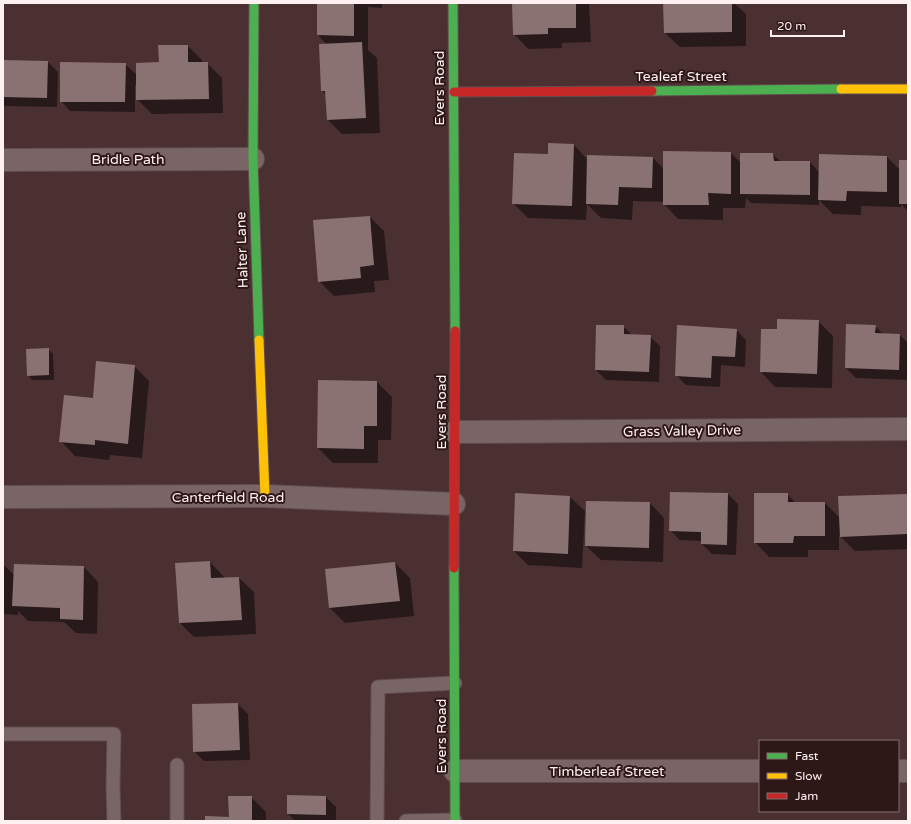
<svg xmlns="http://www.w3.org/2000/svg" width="911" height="824" font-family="'Varela Round',sans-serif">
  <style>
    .shadow { fill: #0007 }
    .building { fill: #8a7273 }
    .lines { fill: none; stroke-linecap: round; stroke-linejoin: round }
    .lane-casing { stroke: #614d4f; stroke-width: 15 }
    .street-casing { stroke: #614d4f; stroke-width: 24 }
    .fast-casing { stroke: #614d4f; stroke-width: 11 }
    .slow-casing { stroke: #614d4f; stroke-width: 11 }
    .jam-casing { stroke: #614d4f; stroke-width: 11 }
    .lane { stroke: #796565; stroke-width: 13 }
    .street { stroke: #796565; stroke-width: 22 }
    .fast { stroke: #4caf50; stroke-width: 9 }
    .slow { stroke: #ffc107; stroke-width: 9 }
    .jam { stroke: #c62828; stroke-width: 9 }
    .labels { text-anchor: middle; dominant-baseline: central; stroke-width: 4; stroke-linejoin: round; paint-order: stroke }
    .street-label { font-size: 14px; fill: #fff1f1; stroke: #2e1717 }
  </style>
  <rect width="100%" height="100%" fill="#4b3032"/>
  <path class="shadow" d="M318,3h64v5l-14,-1v43l9,8 3,75 -38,1 -14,-14 -2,-25 -4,-5 5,-45 -9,-10z
    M513,3h76l2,39 -29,1v5l-34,1 -14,-15z
    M664,3h70l12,11v32l-66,1 -15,-14z
    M188,46l14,14v3h5l15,15 1,35 -71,1 -15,-15v-14h-2v27l-65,-1 -9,-10 64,-37 12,11 23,-12z
    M3,61l45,1 10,10 -1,35 -54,-1z
    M574,145l14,15v-4l65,2 11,11 67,-16 10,10 32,-9 8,8h29l9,10 68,-15 13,13 8,-9v50l-7,-7v3l-40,-1v9l-28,-1 -14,-14v5l-68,-2 -5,-5 -1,10h-22v12l-45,-1 -14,-15v-2l-31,-1 -1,19 -31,-2 -14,-14 -1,16 -58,-2 -15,-15 36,-48z
    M370,217l14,14 5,49 -15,1 1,11 -41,4 -15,-15z
    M818,321l15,15 -1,52 -57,-1 -14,-15 17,-42z
    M623,326l9,9 18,1 10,10 -1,36 -53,-2 -10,-10z
    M875,326l8,8h16l9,9v37l-52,-2 -10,-10z
    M736,330l10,10 -1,27 -24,-2 -1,22 -34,-2 -10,-10z
    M48,349l5,5 1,26h-22l-4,-5z
    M134,366l15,15 -7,77 -32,-3 -1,5 -34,-4 -14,-15 32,-42z
    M377,382l15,15 -1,43h-13v23h-45l-15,-15z
    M516,494l54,3 15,14 -3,57 -54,-3 -14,-14z
    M728,494l10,10 -2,51 -24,-1 -10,-10v-3l-22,-1 -10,-10z
    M787,494l9,9h29l15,15 68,-23v54l-53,2 -16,-16v15h-31v7h-39l-14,-15z
    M650,503l14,15 -1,44 -62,-2 -15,-14z
    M210,562l14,15 1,1h14l15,14 2,42 -62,3 -14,-14z
    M395,563l15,15 4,38 -69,7 -15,-15 -4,-38z
    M3,564l11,11 70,-8 14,15 -1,52 -21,-1 -12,-11 -36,-1 -10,-10v4l-15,-1z
    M238,704l10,10 2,46 -46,1 -10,-10z
    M251,797l15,15v9h-60l24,-3z
    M326,797l10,10v14h-41l-7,-7z"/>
  <path class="building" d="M317,3h37v33l-37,-1z
    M512,3h64v25h-28v6l-35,1z
    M663,3h69v29l-68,1z
    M362,42l4,76 -39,2 -2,-29h-4l-2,-47z
    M158,45h30v17h20l1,37 -73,1v-37l23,-1z
    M3,60l45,1 -1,37 -44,-1z
    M60,62l66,1 -1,39h-65z
    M548,143l26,1 -2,62 -60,-2 2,-51 34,1z
    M663,151l68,1v42l-23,-1 1,12h-46z
    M740,153h33l1,8h36v34l-70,-1z
    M819,154l68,2v36l-40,-1 -1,10 -28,-1z
    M587,155l66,2 -1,31 -33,-1 -1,18 -32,-1z
    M899,160h9v44h-9z
    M370,216l4,49 -14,2 1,11 -43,4 -5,-62z
    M777,319l42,1 -2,54 -57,-2 1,-43h16z
    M846,324l30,1 -1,8 25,1 -1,36 -54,-2z
    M596,325h28v9l27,1 -2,37 -54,-2z
    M677,325l60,4 -2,28 -23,-1 -1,22 -36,-2z
    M49,348v27l-22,1 -1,-27z
    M96,361l39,4 -7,79 -33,-4v5l-36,-3 5,-47 29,3z
    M318,380l59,1v45h-13v23l-47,-1z
    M670,492l58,1 -1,52 -26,-1v-12l-32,-1z
    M515,493l55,3 -2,58 -55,-3z
    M754,493h34v9h37v34h-31l-1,7h-39z
    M908,494v40l-68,3 -2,-41z
    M586,501l64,1 -1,46 -64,-2z
    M210,561l1,17 28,-1 3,43 -63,3 -4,-60z
    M395,562l5,39 -71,7 -4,-39z
    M14,564l70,2 -1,54 -23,-1v-11l-48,-2z
    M238,703l2,47 -47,2 -1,-48z
    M287,795l39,1v19l-39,-1z
    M228,796h24v25h-47v-5l24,1z"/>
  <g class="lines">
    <defs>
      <path id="lane" d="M3,734h111l-1,54 1,33
        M177,821v-56
        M377,821l1,-134 77,-4
        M406,821l49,-1"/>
      <path id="street" d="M3,160l250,-1
        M455,432l453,-3
        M3,497l262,-1 189,8
        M455,771h305
        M898,771h10"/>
      <path id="fast" d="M254,3l-1,156 6,181
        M453,3l2,328
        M652,91l189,-2
        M454,568l1,253"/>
      <path id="slow" d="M841,89h67
        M259,340l6,156"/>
      <path id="jam" d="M454,92l198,-1
        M454,568l1,-237"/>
    </defs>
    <use href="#lane" class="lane-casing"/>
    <use href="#street" class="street-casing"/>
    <use href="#fast" class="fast-casing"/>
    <use href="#slow" class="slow-casing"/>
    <use href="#jam" class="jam-casing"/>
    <use href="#lane" class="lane"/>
    <use href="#street" class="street"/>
    <use href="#fast" class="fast"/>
    <use href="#slow" class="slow"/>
    <use href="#jam" class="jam"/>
  </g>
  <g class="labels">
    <g class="street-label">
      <text x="681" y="76">Tealeaf Street</text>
      <text transform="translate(439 88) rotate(-90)">Evers Road</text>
      <text x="128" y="159">Bridle Path</text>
      <text transform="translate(242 250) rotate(-92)">Halter Lane</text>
      <text transform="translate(441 412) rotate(-90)">Evers Road</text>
      <text transform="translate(682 431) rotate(-1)">Grass Valley Drive</text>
      <text x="228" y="497">Canterfield Road</text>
      <text transform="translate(441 736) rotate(-90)">Evers Road</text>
      <text x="607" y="771">Timberleaf Street</text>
    </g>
  </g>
  <rect width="911" height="824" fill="none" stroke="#fff1f1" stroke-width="8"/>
  <rect x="759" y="740" width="140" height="72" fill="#2e1717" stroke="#826e6e"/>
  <rect x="767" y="753" width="20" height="6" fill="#4caf50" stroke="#826e6e"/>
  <text x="795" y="760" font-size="12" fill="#fff1f1">Fast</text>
  <rect x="767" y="773" width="20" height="6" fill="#ffc107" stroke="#826e6e"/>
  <text x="795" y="780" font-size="12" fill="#fff1f1">Slow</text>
  <rect x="767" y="793" width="20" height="6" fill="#c62828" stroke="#826e6e"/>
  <text x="795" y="800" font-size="12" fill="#fff1f1">Jam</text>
  <path d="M771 30v6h73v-6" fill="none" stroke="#fff1f1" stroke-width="2"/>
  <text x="777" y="30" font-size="12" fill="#fff1f1" stroke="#2e1717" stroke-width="3" paint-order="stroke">20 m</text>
</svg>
